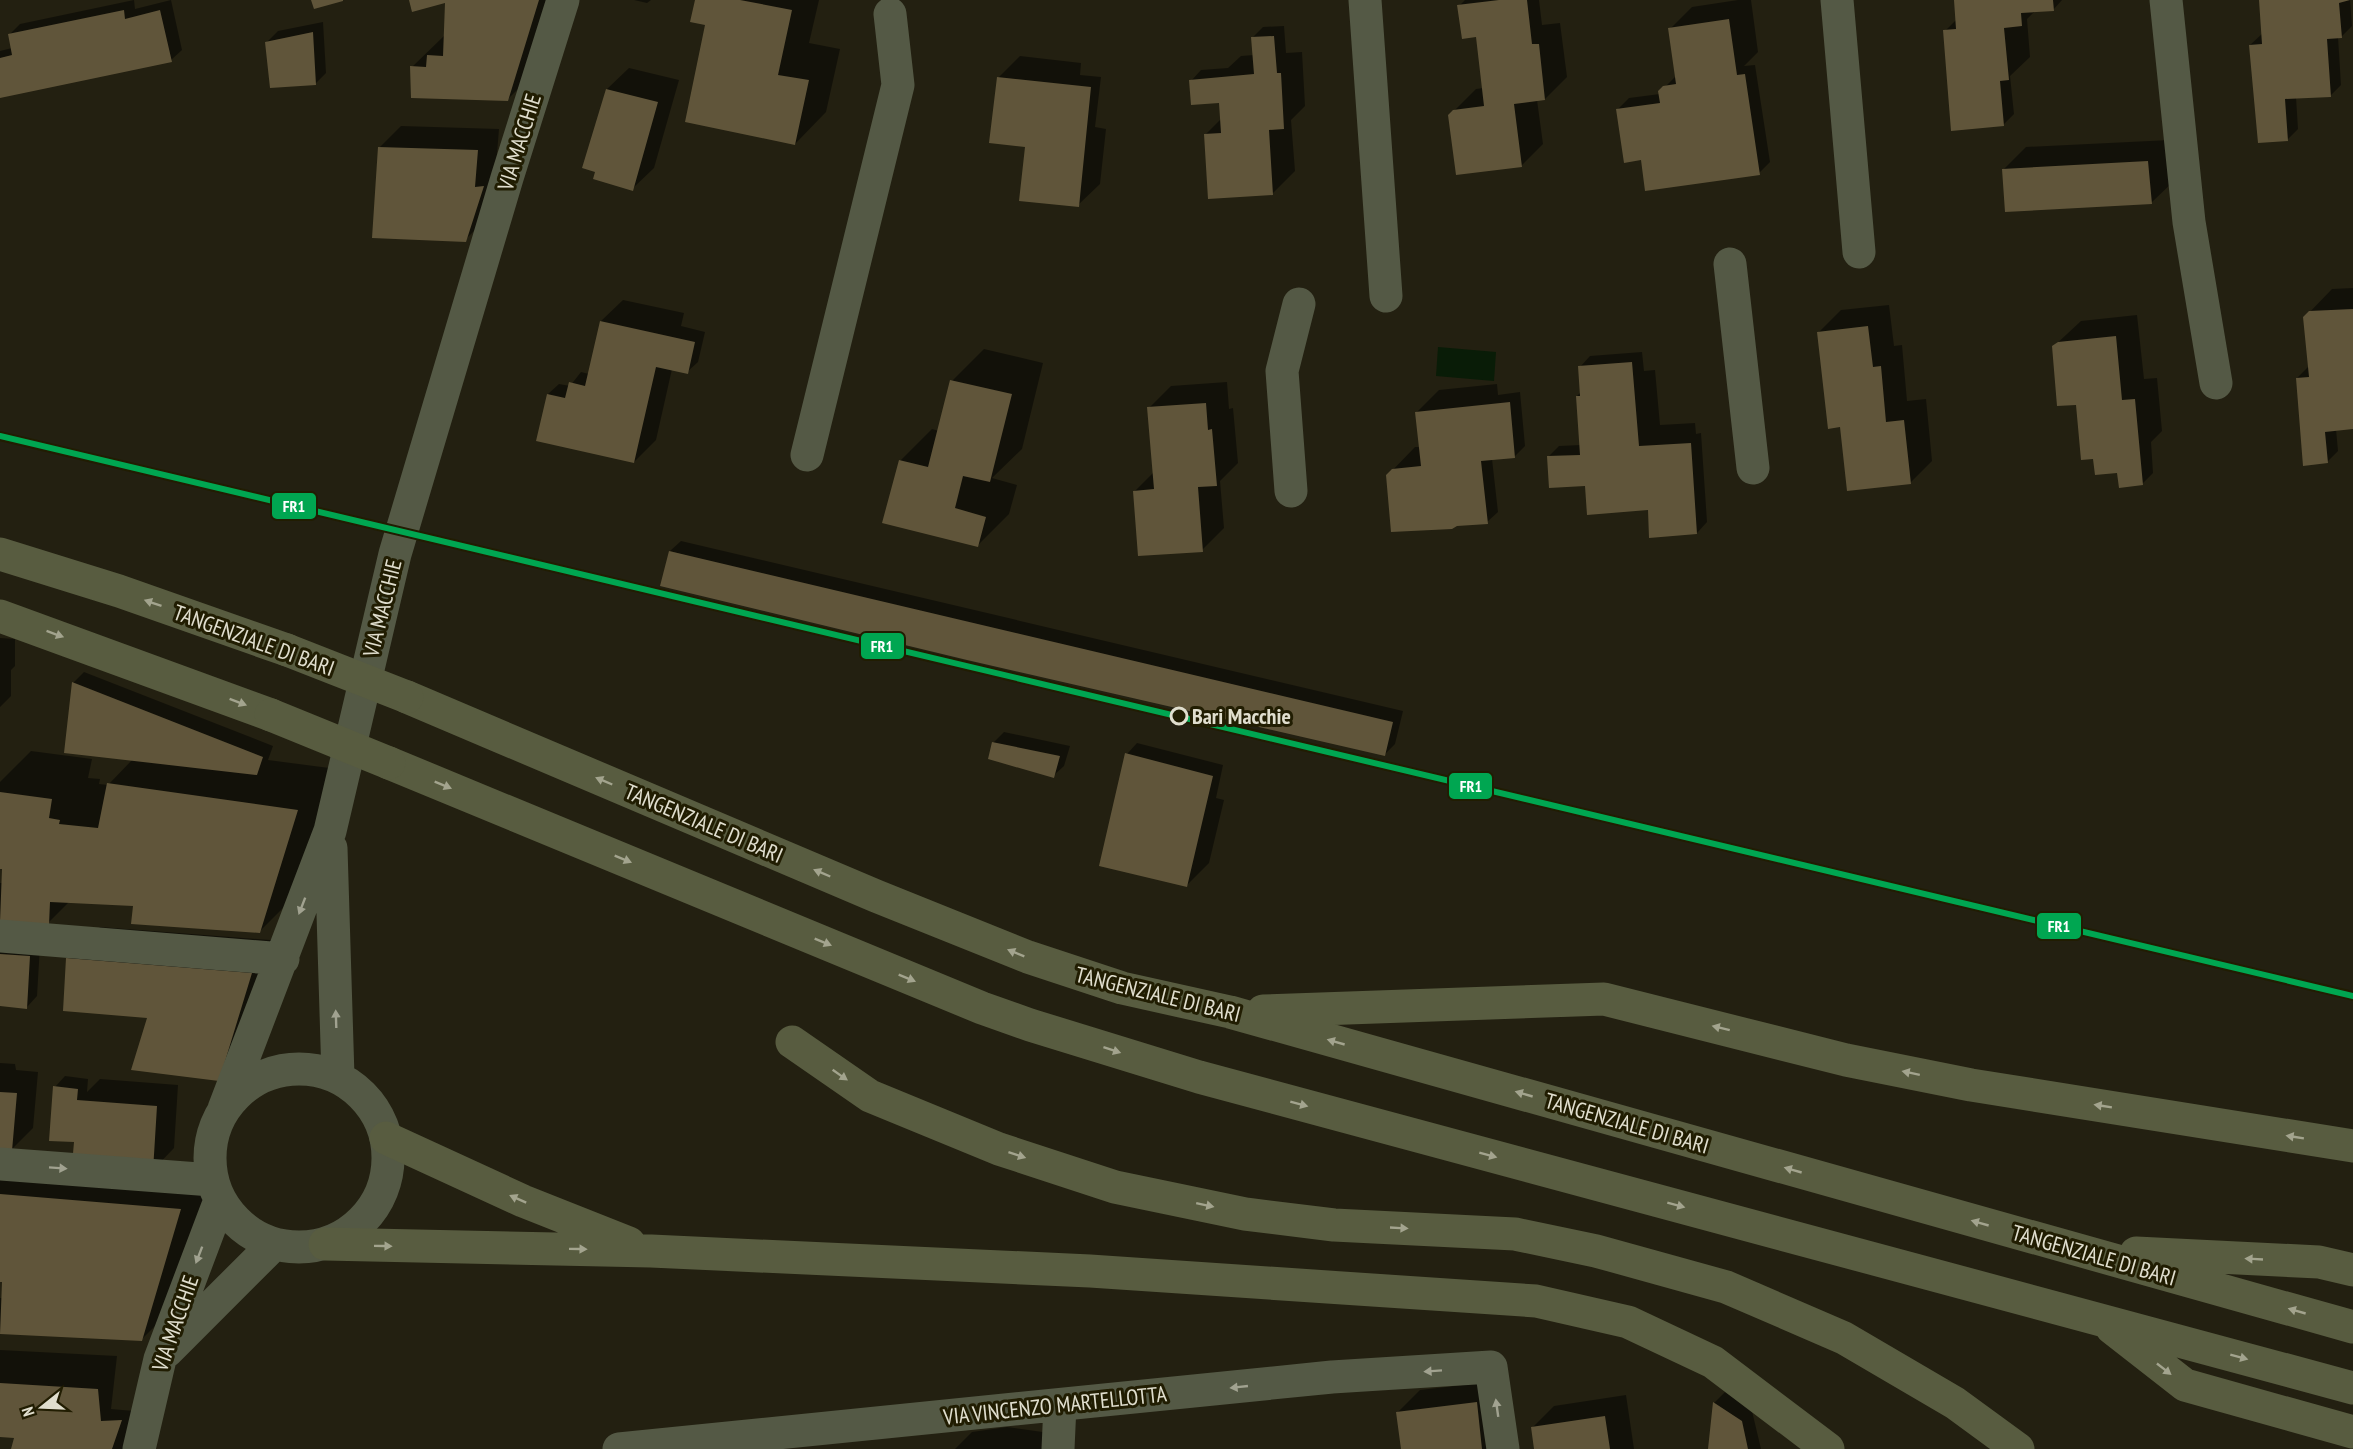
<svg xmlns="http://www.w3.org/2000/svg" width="2353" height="1449" font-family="'PT Sans Narrow',sans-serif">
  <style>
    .water { fill: #091c07 }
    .shadow { fill: #0007 }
    .building { fill: #60553a }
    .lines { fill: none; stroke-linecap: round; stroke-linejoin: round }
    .minor { stroke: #545945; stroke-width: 33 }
    .highway { stroke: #585c40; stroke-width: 33 }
    .highway-bridge { stroke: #585c40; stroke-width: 33 }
    .rail-1-casing { stroke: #211d02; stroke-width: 10 }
    .rail-1 { stroke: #00a651; stroke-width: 6 }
    .oneway { fill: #a3a48e }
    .oneway2 { fill: #a1a290 }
    .stop-dot { fill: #211d02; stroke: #e0dece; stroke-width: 3 }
    .labels { text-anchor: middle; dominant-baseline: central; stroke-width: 6; stroke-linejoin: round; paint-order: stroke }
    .street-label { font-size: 22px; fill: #e0dece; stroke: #211d02 }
    .stop-label { font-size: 22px; font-weight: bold; fill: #e0dece; stroke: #211d02; text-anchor: start }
    .line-badge { stroke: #211d02; stroke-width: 2 }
    .badge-label { font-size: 16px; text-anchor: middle; font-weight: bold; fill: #fff }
  </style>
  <rect width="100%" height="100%" fill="#232011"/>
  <path class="water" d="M1438,347l58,5 -2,29 -58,-5z"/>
  <path class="shadow" d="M134,0l1,9 36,-9 11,50 -11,10 -171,37v-46l12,-3 -2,-14 10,-10z
    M410,0h150l-20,67 -32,32 -96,-32 33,-32 1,-34z
    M634,0h17l-4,3z
    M696,0h123l-10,43 31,6 -14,63 -31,32 -89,-120z
    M1465,0h74l3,25 18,-2 7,54 -22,22 -8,1 6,44 -22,22 -71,-51 26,-26 8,-1 -7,-53 -18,-29z
    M1738,0h13l7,52 -14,14 11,-1 15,97 -11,11 -116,-15 -25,-49 11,-11 31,-4v-2l17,-17 -7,-46 22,-22z
    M1955,0h107l-9,10 -18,1 -8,8 3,38 -20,19 4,38 -11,11 -58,-94 12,-12z
    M2261,0h89l2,26 -11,11h-3l3,48 -10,10 -35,2 2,32 -11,11 -37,-95 13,-12z
    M323,22l3,51 -10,10 -49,-41 11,-11z
    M1284,26l2,27 16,-1 3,54 -14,14 4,51 -22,22 -67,-59 16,-16 -1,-19 -30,-18 10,-11 27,-2 13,-12 13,-1 -2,-17 11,-11z
    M1020,56l61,7 -1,12 21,2 -6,50 11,2 -6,55 -22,21 -51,-59 -29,-68z
    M629,68l50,12 -25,88 -22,21 -25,-100z
    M401,126l98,3 -3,37 -9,52 -22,22 -86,-92z
    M2170,140l4,41 -22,21 -148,-33 22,-22z
    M2353,288v140l-17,1 2,22 -11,11 -30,-84 12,-12 -5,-48 28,-29z
    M623,300l61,13 -3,13 24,6 -7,30 -11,10 -15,-3 -16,71 -22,22 -86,-68 11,-10 11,2 11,-14 8,2 12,-53z
    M1889,305l5,41 8,-1 5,56 19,-2 6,62 -22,22 -69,-57 -22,-94 22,-22z
    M2137,315l7,64 13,-1 5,53 -11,11 2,31 -11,11 -47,-27 -17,-54 -25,-56 28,-26z
    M984,349l59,14 -21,86 -30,29 25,7 -8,29 -32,32 -77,-85 32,-32 7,2 13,-50z
    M1642,352l2,19 11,-1 5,55 35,-2 1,11 5,-1 6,89 -10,11 -45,-25 -66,-24 -38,-27 11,-11 22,-1 -4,-49 4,-4 -1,-25 10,-11z
    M1227,382l2,27 4,-1 5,55 -18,18 4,47 -22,22 -68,-58 20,-20 -5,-64 22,-22z
    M1497,384l1,11 22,-3 5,54 -10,10 -23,3 6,53 -11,10 -100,-46 28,-29h6l-4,-35 22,-22z
    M681,541l722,170 -8,33 -11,11 -714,-204z
    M0,638l15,1v27l-4,4v26l-11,11z
    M84,672l189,74 -5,14 69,9 -37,122 -41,41 -124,-28 -65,-3 -22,22 -48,-3v-37h3l1,-15h-4v-86l31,-31 61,8 -4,19 12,1 -1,5 9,1 25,-26 -60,-76z
    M1004,732l66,14 -6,20 -11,10 -63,-18 4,-16z
    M1137,743l86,22 -7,33 8,2 -15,63 -22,22 -60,-131z
    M100,927l183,14 -65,138 -69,-62 -81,-58z
    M0,929l40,17 -3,50 -10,11 -27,-2z
    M0,1063l15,1 1,6 22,2 -5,56 -21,21h-12z
    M65,1076l23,3 -1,13 13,-13 78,6 -4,63 -21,22 58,8 -38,130 -32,32 -141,-8v-34h2l1,-17 -3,-1v-120l74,6 2,-28 -21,-51z
    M0,1350l117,6 -6,53 34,3 -12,37h-121l4,-12 -16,-1z
    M1498,1381l-4,68h-92l-4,-37 22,-22z
    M1725,1392l27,19 9,38h-51l4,-46z
    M1626,1395l8,54h-98l-3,-22 21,-21z
    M1007,1427l64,9v13h-116l17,-17z"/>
  <path class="building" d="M311,0h32v1l-29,8z
    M409,0h130l-31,101 -97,-3 -1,-32 16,1 1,-12 16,1 2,-53 -33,9z
    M695,0h45l52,10 -14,65 31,5 -14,65 -110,-23 20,-97 -15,-3z
    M1499,0h28l5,44h7l6,56 -31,4 8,63 -66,8 -8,-60 5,-5 31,-4 -8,-69 -14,2 -5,-34z
    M1954,0h99l1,11 -33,2 1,13 -18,2 5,52 -9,1 4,45 -53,5 -8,-101 13,-1z
    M2259,0h91l-11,3 3,35 -15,1 4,58 -46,2 3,42 -30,2 -9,-98 13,-1z
    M124,10l1,9 35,-9 12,52 -172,36v-40l12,-3 -4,-21z
    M1729,19l8,56 8,-1 15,101 -115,16 -4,-31 -17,3 -8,-54 44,-6 -2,-12 5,-5 13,-2 -8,-56z
    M313,32l3,53 -46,3 -5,-46z
    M1274,36l3,37h4l3,56 -15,1 4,65 -65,4 -4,-65 17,-1 -2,-30 -28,2 -2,-25 65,-6 -3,-37z
    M997,77l94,10 -12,120 -60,-6 6,-54 -36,-4z
    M606,89l52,13 -25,89 -40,-12 2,-7 -13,-4z
    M378,147l100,3 -3,37 9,-1 -18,56 -94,-4z
    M2148,161l4,43 -147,8 -3,-43z
    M2353,309v120l-28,3 3,31 -25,3 -7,-88 13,-1 -6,-60 6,-6z
    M600,321l95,21 -7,32 -32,-7 -22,96 -98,-22 11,-47 18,4 4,-16 16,4z
    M1868,326l5,41 8,-1 5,56 18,-2 7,64 -64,7 -7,-64 -12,2 -11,-97z
    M2116,336l6,64 13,-1 8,86 -24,3 -2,-15 -22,2 -2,-16 -12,1 -5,-55 -19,1 -5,-60 6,-4z
    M1632,362l7,84 52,-3 6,91 -48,4 -1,-28 -61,5 -2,-29 -36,2 -2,-32 33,-1 -4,-59h4l-2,-30z
    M950,380l62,14 -22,88 -27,-6 -8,32 31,9 -8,30 -96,-24 17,-63 29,7z
    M1510,402l5,56 -34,3 7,63 -31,2 -5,3 -61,3 -5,-57 6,-6 29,-3 -6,-54z
    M1206,403l2,27 4,-1 5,57 -19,1 5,65 -65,4 -5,-65 21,-2 -7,-82z
    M669,551l724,171 -8,34 -418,-96 -307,-74z
    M72,682l191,75 -6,18 -193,-22z
    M992,742l68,14 -6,22 -66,-19z
    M1125,753l88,23 -26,111 -88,-21z
    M107,783l191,27 -38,123 -129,-9 2,-18 -83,-4 -1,23 -49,-3 2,-53h-2v-77l52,7 -3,19 11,2 -1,4 39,4z
    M0,954l30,2 -3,53 -27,-3z
    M66,958l186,15 -33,108 -88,-11 16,-52 -84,-7z
    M53,1086l25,3 -1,11 80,6 -4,65 -81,-6 2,-23 -25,-1z
    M0,1092l17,1 -5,58 -12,-1z
    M0,1194l181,15 -39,132 -142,-7 2,-52h-2z
    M0,1383l98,6 3,32 21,-1 -10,29h-101l3,-11 -14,-1z
    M1477,1402l5,47h-81l-5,-37z
    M1713,1402l29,19 6,28h-40z
    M1605,1416l5,33h-76l-3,-22z"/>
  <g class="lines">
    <path class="minor" d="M1365,0l21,296
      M1837,0l22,252
      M2166,0l23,222 27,161
      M1730,264l23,204
      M807,455l91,-370 -8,-71
      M1291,491l-9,-120 17,-67
      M331,848l7,229
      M0,936l283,23
      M210 1158a89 89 0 1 1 178 0a89 89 0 1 1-178 0Z
      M224,1109l106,-278 65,-277 112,-376 56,-178
      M0,1164l212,16
      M167,1351l107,-107
      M139,1449l21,-90 60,-159
      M619,1449l713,-72 159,-10 12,82
      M1058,1449l2,-44"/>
    <path class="highway" d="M0,554l119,37 168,59
      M0,616l271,99
      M407,697l469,199 152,61 94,31 108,24 1123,315
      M389,763l593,245 48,17 169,52 1154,311
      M1263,1011l341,-12 242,61 125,25 382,61
      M792,1042l78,54 129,53 116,38 130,27 89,11 181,9 81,17 130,36 118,51 111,65 63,46
      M386,1138l137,63 106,42
      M325,1244l326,7 439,20 446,30 92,21 85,40 115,87
      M2136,1253l183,9 34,8
      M2112,1328l73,57 168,47"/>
    <path class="highway-bridge" d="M287,650l120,47
      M271,715l118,48"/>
    <defs>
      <path id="rail-1" d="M0,436l2353,560"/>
    </defs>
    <use href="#rail-1" class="rail-1-casing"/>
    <use href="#rail-1" class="rail-1"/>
  </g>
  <defs><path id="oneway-solid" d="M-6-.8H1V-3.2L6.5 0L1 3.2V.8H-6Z" transform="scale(1.5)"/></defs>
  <g class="oneway">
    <use href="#oneway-solid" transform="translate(153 603) rotate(-161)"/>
    <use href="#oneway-solid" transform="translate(55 634) rotate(20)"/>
    <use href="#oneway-solid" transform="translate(238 702) rotate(21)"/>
    <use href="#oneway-solid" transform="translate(604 781) rotate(-157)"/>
    <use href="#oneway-solid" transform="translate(443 785) rotate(22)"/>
    <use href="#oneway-solid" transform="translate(623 859) rotate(22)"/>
    <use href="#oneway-solid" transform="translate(822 873) rotate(-157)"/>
    <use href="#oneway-solid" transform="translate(823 942) rotate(22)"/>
    <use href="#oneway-solid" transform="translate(1016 953) rotate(-158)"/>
    <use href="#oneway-solid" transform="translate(907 978) rotate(22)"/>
    <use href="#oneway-solid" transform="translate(1721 1028) rotate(-166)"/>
    <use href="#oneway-solid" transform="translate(1336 1042) rotate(-164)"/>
    <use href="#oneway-solid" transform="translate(1112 1050) rotate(18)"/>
    <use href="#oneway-solid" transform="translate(1911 1073) rotate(-168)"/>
    <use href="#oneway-solid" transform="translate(840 1075) rotate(35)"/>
    <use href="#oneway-solid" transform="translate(1524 1094) rotate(-164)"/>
    <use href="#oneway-solid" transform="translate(1299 1104) rotate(15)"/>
    <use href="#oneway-solid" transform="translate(2103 1106) rotate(-171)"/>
    <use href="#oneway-solid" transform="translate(2295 1137) rotate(-171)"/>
    <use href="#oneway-solid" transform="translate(1017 1155) rotate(18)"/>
    <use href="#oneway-solid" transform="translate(1488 1155) rotate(15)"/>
    <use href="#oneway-solid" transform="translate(1793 1170) rotate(-164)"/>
    <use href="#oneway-solid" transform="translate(518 1199) rotate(-156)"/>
    <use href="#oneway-solid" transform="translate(1205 1205) rotate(12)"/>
    <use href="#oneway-solid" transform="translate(1676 1205) rotate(15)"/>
    <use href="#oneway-solid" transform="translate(1980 1223) rotate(-164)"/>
    <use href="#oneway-solid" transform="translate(1399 1228) rotate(3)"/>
    <use href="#oneway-solid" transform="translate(383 1246) rotate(1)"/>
    <use href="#oneway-solid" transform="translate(578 1249) rotate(1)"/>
    <use href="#oneway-solid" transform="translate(2254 1259) rotate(-177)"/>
    <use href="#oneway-solid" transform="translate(2297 1311) rotate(-164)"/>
    <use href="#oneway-solid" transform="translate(2239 1357) rotate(15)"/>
    <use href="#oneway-solid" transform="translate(2164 1369) rotate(38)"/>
  </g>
  <g class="oneway2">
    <use href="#oneway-solid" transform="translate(302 906) rotate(111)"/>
    <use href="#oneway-solid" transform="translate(336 1019) rotate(-92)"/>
    <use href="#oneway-solid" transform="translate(58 1168) rotate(4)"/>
    <use href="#oneway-solid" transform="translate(199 1255) rotate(111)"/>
    <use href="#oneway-solid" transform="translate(1433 1371) rotate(176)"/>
    <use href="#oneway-solid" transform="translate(1239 1387) rotate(174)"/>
    <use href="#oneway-solid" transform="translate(1497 1408) rotate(-98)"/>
  </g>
  <circle class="stop-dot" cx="1179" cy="716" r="8"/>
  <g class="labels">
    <g class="street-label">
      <text transform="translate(519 142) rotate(-73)">VIA MACCHIE</text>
      <text transform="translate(382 608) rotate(-76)">VIA MACCHIE</text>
      <text transform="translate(254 640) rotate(20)">TANGENZIALE DI BARI</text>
      <text transform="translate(704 823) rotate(23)">TANGENZIALE DI BARI</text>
      <text transform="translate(1158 994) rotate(14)">TANGENZIALE DI BARI</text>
      <text transform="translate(1627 1123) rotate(16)">TANGENZIALE DI BARI</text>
      <text transform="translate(2094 1255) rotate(16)">TANGENZIALE DI BARI</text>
      <text transform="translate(175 1323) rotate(-71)">VIA MACCHIE</text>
      <text transform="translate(1055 1405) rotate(-6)">VIA VINCENZO MARTELLOTTA</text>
    </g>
    <g class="stop-label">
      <text x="1192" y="716">Bari Macchie</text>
    </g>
  </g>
  <g class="line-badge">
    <rect x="271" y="492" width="46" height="28" rx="6" fill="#00a651"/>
    <rect x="860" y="632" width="45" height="28" rx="6" fill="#00a651"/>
    <rect x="1448" y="772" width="45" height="28" rx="6" fill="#00a651"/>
    <rect x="2036" y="912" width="46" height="28" rx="6" fill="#00a651"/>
  </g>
  <g class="badge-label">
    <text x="294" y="512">FR1</text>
    <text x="882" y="652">FR1</text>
    <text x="1471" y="792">FR1</text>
    <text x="2059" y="932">FR1</text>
  </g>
  <g transform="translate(42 1407) rotate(252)" stroke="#211d02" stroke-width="4.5" paint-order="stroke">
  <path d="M0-4.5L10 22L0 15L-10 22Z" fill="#e0dece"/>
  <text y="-9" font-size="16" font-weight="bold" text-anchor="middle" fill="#e0dece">N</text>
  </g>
</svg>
